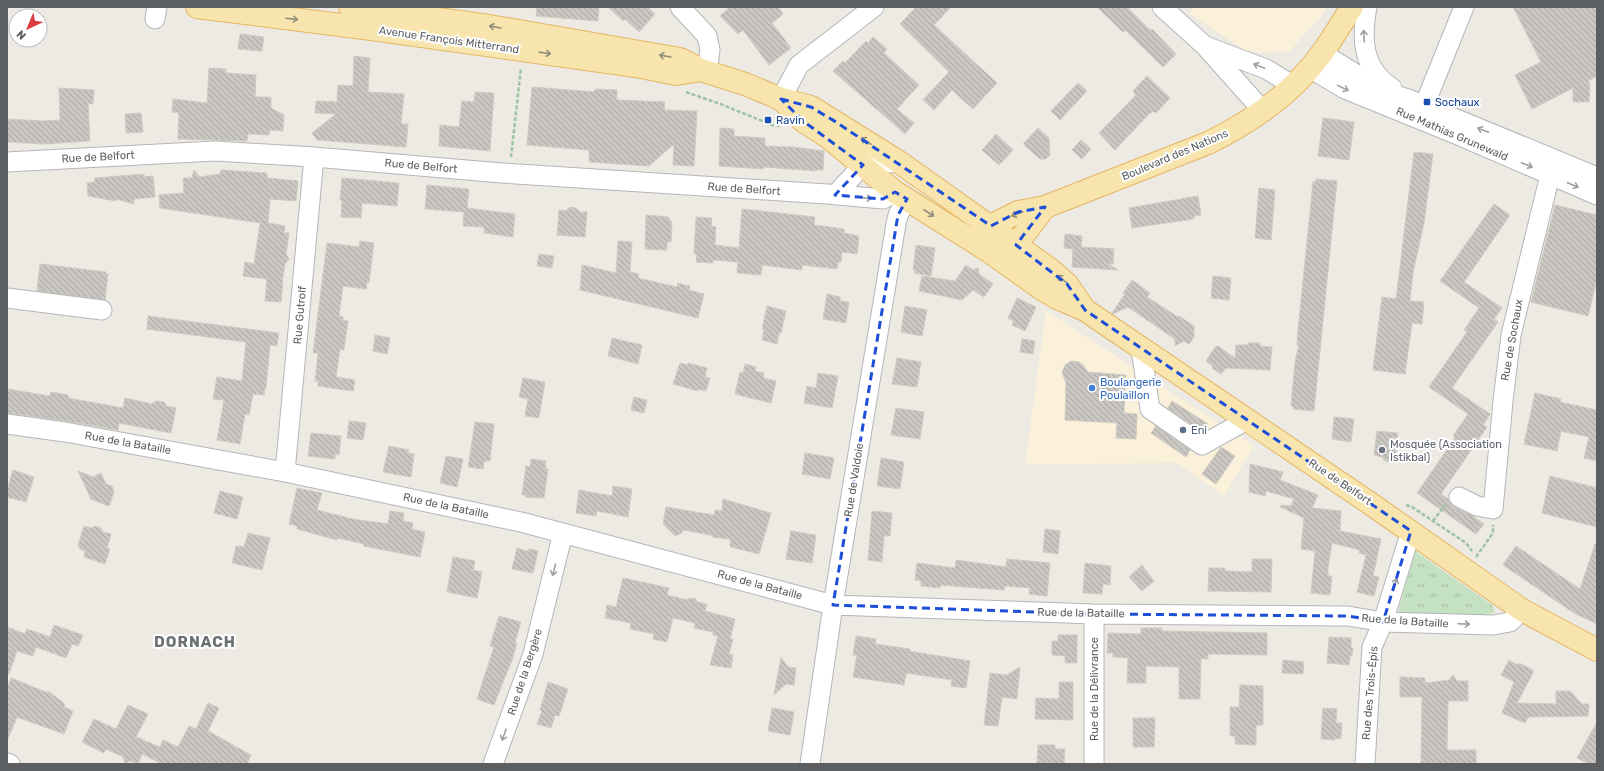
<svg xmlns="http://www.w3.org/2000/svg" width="1604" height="771" font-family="Rubik,sans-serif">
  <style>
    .commercial { fill: #fbf0da }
    .park { fill: url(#park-tufts) }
    .building { fill: url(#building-back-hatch); stroke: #d1cbc2 }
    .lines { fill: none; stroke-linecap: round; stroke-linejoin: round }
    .minor-casing { stroke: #b3b6b9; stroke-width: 21 }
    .major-casing { stroke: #e5b563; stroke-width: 24 }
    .path { stroke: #9cc3a2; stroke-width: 2.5; stroke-dasharray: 4 2; stroke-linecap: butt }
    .minor { stroke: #fff; stroke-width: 19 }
    .major { stroke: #f8e5ad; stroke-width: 22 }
    .oneway { stroke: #928e7c }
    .oneway2 { stroke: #9d9fa1 }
    .marked { fill: none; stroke: #1d4ed8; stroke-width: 3; stroke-dasharray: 8 5; stroke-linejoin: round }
    .transit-dot { fill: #1a4fb4; stroke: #fff; stroke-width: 1.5 }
    .shop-dot { fill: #3f7fe0; stroke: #fff; stroke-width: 1.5 }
    .service-dot { fill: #5c6f8a; stroke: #fff; stroke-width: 1.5 }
    .worship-dot { fill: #6b7280; stroke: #fff; stroke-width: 1.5 }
    .labels { text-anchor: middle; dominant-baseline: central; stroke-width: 4; stroke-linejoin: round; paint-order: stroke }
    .street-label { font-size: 11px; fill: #5b5f62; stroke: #fff }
    .transit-label { font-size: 11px; fill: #164399; stroke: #fff; text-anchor: start }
    .shop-label { font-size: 11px; fill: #366cbe; stroke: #fff; text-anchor: start }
    .service-label { font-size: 11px; fill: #4e5e75; stroke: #fff; text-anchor: start }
    .worship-label { font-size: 11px; fill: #5b616d; stroke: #fff; text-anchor: start }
    .district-label { font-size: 15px; font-weight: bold; letter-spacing: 1px; fill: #6c7174; stroke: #fff }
  </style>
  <defs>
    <pattern id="park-tufts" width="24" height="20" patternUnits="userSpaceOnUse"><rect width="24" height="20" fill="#c4e2c1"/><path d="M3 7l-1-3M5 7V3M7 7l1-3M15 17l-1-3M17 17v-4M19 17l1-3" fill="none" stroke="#a2baa0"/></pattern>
    <pattern id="building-back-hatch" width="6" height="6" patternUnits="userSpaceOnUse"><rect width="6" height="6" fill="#cac7c2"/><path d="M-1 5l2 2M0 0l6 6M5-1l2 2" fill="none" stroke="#a7a5a1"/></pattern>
  </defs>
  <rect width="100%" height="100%" fill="#edeae3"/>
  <path class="commercial" d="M1193,7h134l-4,7 -34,38 -28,1 -17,-3 -54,-36z
    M1046,311l208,135 -30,50 -48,-33 -151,1z"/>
  <path class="park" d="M1415,551l77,54 3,7 -11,4h-87z"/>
  <path class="building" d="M537,7h62l-1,14 -62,-5z
    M608,7h40l7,7 -16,18 -14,-13 -2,2z
    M730,7h48l5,7 -11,9 19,25 -22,17 -26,-35 -5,4 -18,-18z
    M916,7h35l-17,18 63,58 -24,26 -21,-19 -18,20 -11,-10 26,-28 -49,-48z
    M1097,7h30l23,23 2,-1 24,25 -13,13 -38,-37 -2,2z
    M1513,7h84v69l-9,5 2,3 -1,18h-16v-14l-41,21 -17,-34 26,-13z
    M240,34l24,3 -2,14 -24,-2z
    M873,37l14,12 -3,4 35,32 -22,24 17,14 -9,11 -72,-63 10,-10 2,2 21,-22 2,2z
    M354,56l16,2 -2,34 36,2 -3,30h7l-2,23 -89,-7 -5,-7 24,-19 -21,-1 1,-12 21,1 1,-17 15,1z
    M209,68l17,1v4l30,2 -1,22h16v11l13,7 -1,16 -13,-1 -1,5 -21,-1 -1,7 -69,-2 1,-26 -7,-1 1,-13 34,4z
    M1147,76l23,22 -14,15 -2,-2 -5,3 -34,36 -16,-17 37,-38 -3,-4z
    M1078,83l9,8 -27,29 -9,-9z
    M532,87l62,5 1,-3 22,1v10l48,2 -1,8 33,1 -3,55 -21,-1 1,-21 -25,22 -60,-4v-12l-62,-5z
    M59,88l35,2 -1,14 -5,-1 2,38 -46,3 -37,-2v-23l36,2 17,-1z
    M475,92l19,1 -4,58 -51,-5 1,-21 19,2 3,-26 12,1z
    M141,113l2,19 -17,1 -1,-19z
    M1323,118l31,4 -5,38 -31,-4z
    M720,128l14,1v7l31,2v8l28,1 31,4 -1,19h-7v1l-52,-4 -1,2 -44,-3z
    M1038,128l11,10 1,17 -4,4h-6l-17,-15z
    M996,134l17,16 -14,15 -17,-15z
    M1081,140l10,9 -9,10 -10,-9z
    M1414,152l19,2 -9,69 -11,50 -3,28 14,1 -2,22 -10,-1 -7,51 -32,-4 9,-73 14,2z
    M194,170l6,7 20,-3 1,-4 46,3v5l31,3 -2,20 -26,-2 -2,24 17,3 -1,7h5l-3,21 3,5 -4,5 -3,19h1l-2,19 -16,-1 2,-22 -24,-3 2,-14 9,2 6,-41 -100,-15 -1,-13 25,-2 -1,-15h9z
    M144,174v3l9,-1 2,21 -21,2v5l-18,-5v2l-28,-5 -1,-13 8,-1v-4z
    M342,178l57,5 -2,23 -35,-3 -1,15 -20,-1 1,-17h-2z
    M1316,179l21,2 -23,230 -21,-2v-3l-2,-1 4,-43 4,-17h-2l1,-15 15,-148h3z
    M427,185l42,4 -2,19 48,6 -2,23 -29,-4v-6l-21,-1 1,-14 -39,-3z
    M1259,188l16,2 -4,50 -16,-2z
    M1198,196l3,19 -7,1v3l-62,9 -3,-20z
    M1494,204l16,11 -46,67 38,26 -8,11 4,3 -46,66 38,26 -7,11 4,2 -46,67 7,5 6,8 19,9 11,8 -8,10 -59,-41 38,-55 -2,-2 15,-22 -39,-27 38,-55 -3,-2 15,-22 -39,-27z
    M1555,205l42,10v64l-9,37 -57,-14z
    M570,207l6,1 4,4h7l-2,25 -28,-2 2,-25 7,1z
    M742,209l73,8 -1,8 30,4v4l15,3 -2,18 -15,-2 -1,10h-3l-1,7 -35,-4v5l-40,-5 -1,10 -24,-2 1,-11 -25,-2v3l-17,-1 1,-8h-3l2,-37 16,1 -1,8 5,1 -1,18 24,3z
    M646,215l22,2 4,6 -1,19h-4v8l-22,-1z
    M1065,234l17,2 -1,11 33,2 -1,15h-5l10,6 -46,-3 1,-18 -9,-1z
    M360,241l14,2 -5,40 -2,-1 -1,7 -23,-3 -4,30 4,1v3l5,1 -4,29 -4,-1 -4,28 19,3 -2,11 -35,-5v-5h-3l3,-28h-5l14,-110 32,4z
    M618,241l14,1 -2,30 9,2 -1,4 39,9 1,-4 6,2 6,1 -1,4 15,4 -6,24 -118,-28 2,-25 34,8z
    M916,245l19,3 -4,28 -16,-3v-3h-2z
    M539,254l15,2 -2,12 -15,-2z
    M40,264l66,8 -1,2h3l-3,26 -68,-9z
    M966,265l7,5 5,-2 1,6 14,10 -9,13 -11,-7 -11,10 -43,-9 3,-15 33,5z
    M1213,276l18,2 -2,22 -18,-2z
    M1132,280l18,13 -3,4 31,20 1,-1 15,10v11l-5,7 -5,-3 -9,5v-7l-47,-32 -15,7 -1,-1 13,-19 -2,-1z
    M827,294l13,3v4l9,1 -3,21 -23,-4z
    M1017,298l19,9 -11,24 -13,-6 2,-4 -6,-3z
    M767,306l19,5 -5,22h-2l-2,11 -15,-4 2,-11h-2z
    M905,306l22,4 -5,26 -21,-4z
    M148,316l131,17 -2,13 -7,-1 -4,43h-1l-1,7 -11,-1 -4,21 -4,-1 -5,30 -23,-4 7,-40 -11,-1 4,-22 25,4 4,-39 -99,-13z
    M375,335l15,3 -3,16 -14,-3z
    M612,338l30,7 -4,19 -30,-8z
    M1022,339l13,2 -2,13 -13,-2z
    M1248,343h12v3l12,1 -2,23 -44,-2 -5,6 -9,-6 1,-2 -7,-5 9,-14 3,-1 17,12 1,-13h12z
    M897,358l24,4 -4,25 -25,-3z
    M1071,361l8,1 4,3 5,7 38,3 -2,38 13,1 -1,25 -20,-1 1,-15 -52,-3 1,-37 -4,-11 3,-7z
    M680,363l8,2v-2l19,5 -2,9 5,1 -4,13 -8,-2v2l-25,-7z
    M745,364l11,3 -1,4 9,2 -1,5 13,3 -5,22 -36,-9 5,-22 3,1z
    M818,373l20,3 -6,32 -28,-5 3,-17 9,2z
    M523,378l22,4 -6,36 -14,-2 3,-17 -9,-2z
    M7,389l43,7 1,-4 17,3v3l55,10 2,-10 27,6 4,-3 8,1 2,4 10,2 -5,25 -52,-10 -1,7 -52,-9 -59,-8z
    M1535,393l26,6 -1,3 37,8v51l-13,-3 5,-21 -28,-6 -4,20 -33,-7z
    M634,397l13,3 -3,13 -13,-3z
    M1172,401l36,23 -6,8 -34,-24z
    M896,408l28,4 -4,27 -29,-4z
    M1334,417l20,2 -3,23 -19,-3z
    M349,421l17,2 -3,17 -16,-2z
    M475,422l19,2 -4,37h-6l-1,8 -15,-2z
    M1156,426l34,24 -4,7 -35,-24z
    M1377,431l21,2 -3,29 -10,-1 -3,-4 -8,-2z
    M311,433l30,3 -2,19 -4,-1v5l-27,-3z
    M389,446l20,4 -1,3 6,1 -3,23 -28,-5z
    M1221,447l14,9 -19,28 -14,-10z
    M805,453l29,5 -4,21 -28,-5z
    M446,456l17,3 -6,28 -17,-4z
    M881,458l23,4 -4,27 -23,-3z
    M531,459l15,2 -1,8h3l-4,29 -19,-1 1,-2h-4l4,-29 4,1z
    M1250,464l33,8 -3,8 38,15 -6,13 29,3 -1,20 41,8 -8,37 6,1 -5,19 -17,-4 9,-37 -7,-2 1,-3 -28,-7 -4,25v8h4l-2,19 -19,-2 4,-42 -14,-2 3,-31 -24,-11 1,-2 10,1 3,-7 -28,-8 -1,5 -16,-4z
    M13,470l21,7 -8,25 -19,-5v-6z
    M78,471l15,6 8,-4 5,11 6,2 2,6 -5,14 -18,-7z
    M1550,476l47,12v39l-55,-14z
    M613,486l19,3 -4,28 -31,-6 -1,5 -20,-3 3,-23 33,6z
    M297,488l25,5 -5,17 36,9 35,5 2,-13 14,2 -1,8 10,2 -1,6 13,3 -5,25 -56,-11v-2l-26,-6 -1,2 -40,-11v-3l-8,-2z
    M220,491l23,6 -6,22 -23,-6z
    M723,499l48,14 -12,41 -28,-7 -1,-2 1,-6 -19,-2 -1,-2 -28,-5 -1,3 -7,3 -12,-12 3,-17 48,8 1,-5 7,1z
    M872,511l20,2 -2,23h-6l-2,26 -14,-2z
    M84,526l8,2 3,-2 6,2 2,4 8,2 -4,14 3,1 -5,15 -21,-7 1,-6 -5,-2 -2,-4z
    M1045,529l15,2 -2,23 -15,-2z
    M791,531l25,4 -4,28 -26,-4z
    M248,533l22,5 -8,32 -30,-7 4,-17 8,1z
    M1595,544l2,1v79l-23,-11 -71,-48 13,-19 64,43z
    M517,548l10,3 3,-2 8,2 -5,22 -21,-4z
    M453,557l22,4 -2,9 9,2 -5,26 -30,-6z
    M1007,559l43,4 -3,33 -18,-2 1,-6 -25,-2 -1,4 -63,-5 -1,3 -19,-2v-5l-6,-1 2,-17 38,5 1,-8 50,7z
    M1252,559h20l-1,33 -63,-1 1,-23h16v3l27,1z
    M1085,563l26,3 -1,19 -7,-1 -1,10 -19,-1z
    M1142,565l12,16 -12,10 -13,-14z
    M623,578l46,10 -2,7 20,5 3,-2 6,1 1,3 10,2 -2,7 30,8 -5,20h3l-4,15 4,1 -2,13 -21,-3 8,-29 -5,-1v-3l-19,-4 1,-5 -22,-5 -6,24 -14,-3 1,-5 -24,-5 1,-6 -26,-5 2,-13 9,2z
    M499,616l22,6 -6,20 2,1 -5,17 -18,45 -17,-6 17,-52 -4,-1z
    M54,625l29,10 -5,11 -6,-2 -6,14 -30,-11 -3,9 -16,-5 -8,23h-2v-47l18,7 2,-5 23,8z
    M1141,628h21v3l105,2v22l-59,-1v5h-7l-1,40h-21v-32l-33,-1v17h-19l1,-25 -15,-1v-4h-6l1,-20 33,1z
    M1058,635h19v28h-12v-7l-13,-1v-14h6z
    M856,636l20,3 -1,5 35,5 -1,2 61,10 -4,27 -15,-2 1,-6 -46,-7 -2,12 -51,-8 4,-22h-4z
    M1329,637l22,1v9l2,2 -1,6 -2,2 -1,8 -22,-2z
    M781,657l7,10 8,1 -2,17 -8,-1 -12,11z
    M1283,660l21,2 -1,12 -21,-1z
    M1509,660l9,5 1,-2 14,7v3l-16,30 39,1v-13h14l12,13h7l-1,12 -60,1 -3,6 -23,-10 12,-31 -13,-7z
    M1020,667l-3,32 -15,-2 -4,29 -14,-1 6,-52 17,2z
    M1453,675l4,6h11v20h-20l-1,49h29v14h-55l1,-67h-22v-20l25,1v5l24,-3z
    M11,678l37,15v-2l17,13 -1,3 9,4 -9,23 -47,-17 -10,24v-52z
    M548,682l20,7 -9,27 -4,-1 -4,13 -14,-4 5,-13 -2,-1z
    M1059,682h14v38l-38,-1 1,-21 23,1z
    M1240,685l23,1v39h-7v20l-21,-1v-8h-5v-29h9z
    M208,703l11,5 -11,23 43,24 -4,9h-85l-20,-10 -4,10 -7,-3 -6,2 -2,-6 -17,-8 -2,4 -22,-11 12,-23 22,10 12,-24 20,9 -12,23 24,10 3,-7 15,7 11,-21 7,3z
    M772,708l22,4 -4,23 -22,-4z
    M1323,708l14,1 -1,14h6l-1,16 -6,-1v2l-14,-1z
    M1133,718h22l-1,29h-21z
    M1597,722v42h-8l-12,-6z
    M1038,745h17v4h10l-1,15h-27z"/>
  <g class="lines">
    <defs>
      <path id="minor" d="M680,7l27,29 3,14 -3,22
        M1162,7l43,39
        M1367,7c-6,31 -5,62 25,81
        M155,19l2,-12
        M1322,53l61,38 25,8 189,78
        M1310,68l35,21 113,46 139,60
        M781,99l18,-34 75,-58
        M1424,106l40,-99
        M1263,111l-58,-65 61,23 26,16
        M7,162l208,-11 99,6 188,16 325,21 56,5 12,-7
        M835,195l28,-30 36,-3
        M7,298l95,12
        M1141,349l9,60 52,36 45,-25
        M7,424l58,8 220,40 236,50 312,83 261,9 254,2 35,6 110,3 17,-3 12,-12
        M285,472l29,-315
        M1459,497l18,9 16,3 10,-108 8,-66 39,-160
        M7,763l3,1
        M493,764l40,-110 30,-121
        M810,764l23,-159 63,-381 2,-9 9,-16
        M1094,764v-150
        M1365,764l7,-117 11,-25 28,-91"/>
      <path id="major" d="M197,7l175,22 264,37 40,8 25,-4
        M350,7l139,19 191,33 21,11 44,14 36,15 30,8 88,55 152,108 16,14 18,26
        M781,99l22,22 25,16 67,55 95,60 49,35 18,11 28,12 286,194 151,106 75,40
        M991,226l27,-14 27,-5 163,-64c43,-21 85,-50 114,-90 11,-15 20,-31 30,-46
        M1001,249l15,-4 29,-38"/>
    </defs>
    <use href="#minor" class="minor-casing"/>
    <use href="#major" class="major-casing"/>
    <path class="path" d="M686,92l37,13 49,20 9,1
      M511,157l10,-89
      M1406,505l6,2 54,36 6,8
      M1433,521l12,-16
      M1476,557l17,-24v-8"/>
    <use href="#minor" class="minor"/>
    <use href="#major" class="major"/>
  </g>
  <defs><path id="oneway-shaft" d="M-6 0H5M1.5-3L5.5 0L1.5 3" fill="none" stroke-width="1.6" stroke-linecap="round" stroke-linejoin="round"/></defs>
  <g class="oneway">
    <use href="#oneway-shaft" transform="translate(292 19) rotate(7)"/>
    <use href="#oneway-shaft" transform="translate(495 27) rotate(-170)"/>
    <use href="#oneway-shaft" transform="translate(545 53) rotate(8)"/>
    <use href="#oneway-shaft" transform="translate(665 56) rotate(-170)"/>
    <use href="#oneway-shaft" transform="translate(866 141) rotate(-147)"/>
    <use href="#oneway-shaft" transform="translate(929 213) rotate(33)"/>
    <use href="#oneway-shaft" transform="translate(1017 214) rotate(159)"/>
    <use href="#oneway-shaft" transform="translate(1062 279) rotate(-141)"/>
  </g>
  <g class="oneway2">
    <use href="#oneway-shaft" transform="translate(1364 36) rotate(-93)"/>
    <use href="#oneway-shaft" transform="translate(1259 66) rotate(-157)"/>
    <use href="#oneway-shaft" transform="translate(1343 88) rotate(26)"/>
    <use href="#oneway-shaft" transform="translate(1483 130) rotate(-159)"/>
    <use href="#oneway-shaft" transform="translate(1527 165) rotate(23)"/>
    <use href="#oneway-shaft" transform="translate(1573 185) rotate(23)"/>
    <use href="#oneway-shaft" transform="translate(866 198) rotate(5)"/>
    <use href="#oneway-shaft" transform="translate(554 570) rotate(104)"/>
    <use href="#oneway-shaft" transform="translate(1395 584) rotate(-73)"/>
    <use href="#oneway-shaft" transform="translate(1464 624) rotate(2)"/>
    <use href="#oneway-shaft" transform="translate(504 735) rotate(110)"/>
  </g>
  <path class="marked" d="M781,99l30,8 25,15 155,104 27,-14 27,-5 -29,38 51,39 18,26 326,221 -28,91 -35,-6 -254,-2 -261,-9 65,-390 9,-16 -12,-7 -12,7 -48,-4 28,-30 -60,-44z"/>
  <g class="transit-dot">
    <rect x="1423" y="98" width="8" height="8" rx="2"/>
    <rect x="764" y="116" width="8" height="8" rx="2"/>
  </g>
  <circle class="shop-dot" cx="1092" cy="388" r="4"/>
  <circle class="service-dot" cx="1183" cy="430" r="4"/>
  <circle class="worship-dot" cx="1382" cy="450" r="4"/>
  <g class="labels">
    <g class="street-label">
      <text transform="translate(449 40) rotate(8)">Avenue François Mitterrand</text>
      <text transform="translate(1452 134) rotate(23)">Rue Mathias Grunewald</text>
      <text transform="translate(1175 155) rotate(-23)">Boulevard des Nations</text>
      <text transform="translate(98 157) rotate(-3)">Rue de Belfort</text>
      <text transform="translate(421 166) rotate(5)">Rue de Belfort</text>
      <text transform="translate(744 189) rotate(4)">Rue de Belfort</text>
      <text transform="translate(300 315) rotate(-85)">Rue Gutrolf</text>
      <text transform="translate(1512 340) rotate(-80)">Rue de Sochaux</text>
      <text transform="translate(128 443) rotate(10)">Rue de la Bataille</text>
      <text transform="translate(854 480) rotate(-81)">Rue de Valdoie</text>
      <text transform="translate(1340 482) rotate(34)">Rue de Belfort</text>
      <text transform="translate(446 506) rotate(12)">Rue de la Bataille</text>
      <text transform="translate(760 585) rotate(15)">Rue de la Bataille</text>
      <text transform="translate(1081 613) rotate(1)">Rue de la Bataille</text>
      <text transform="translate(1405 621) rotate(4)">Rue de la Bataille</text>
      <text transform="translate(525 672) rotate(-72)">Rue de la Bergère</text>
      <text transform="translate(1094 689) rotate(-90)">Rue de la Délivrance</text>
      <text transform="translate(1370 693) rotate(-85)">Rue des Trois-Épis</text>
    </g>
    <g class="transit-label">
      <text x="1435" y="102">Sochaux</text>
      <text x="776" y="120">Ravin</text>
    </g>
    <g class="shop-label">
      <text x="1100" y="382">Boulangerie<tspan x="1100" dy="13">Poulaillon</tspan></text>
    </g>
    <g class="service-label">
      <text x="1191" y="430">Eni</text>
    </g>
    <g class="worship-label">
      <text x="1390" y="444">Mosquée (Association<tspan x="1390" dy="13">Istikbal)</tspan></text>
    </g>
    <g class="district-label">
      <text x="195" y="642">DORNACH</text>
    </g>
  </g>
  <rect width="1604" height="771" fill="none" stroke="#5b5f62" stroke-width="16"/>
  <g transform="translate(28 28) rotate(224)"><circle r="19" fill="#ffffff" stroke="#bdbfc0"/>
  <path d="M0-3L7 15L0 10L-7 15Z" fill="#da3b3e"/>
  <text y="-6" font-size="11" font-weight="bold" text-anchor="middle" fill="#5b5f62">N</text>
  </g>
</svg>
